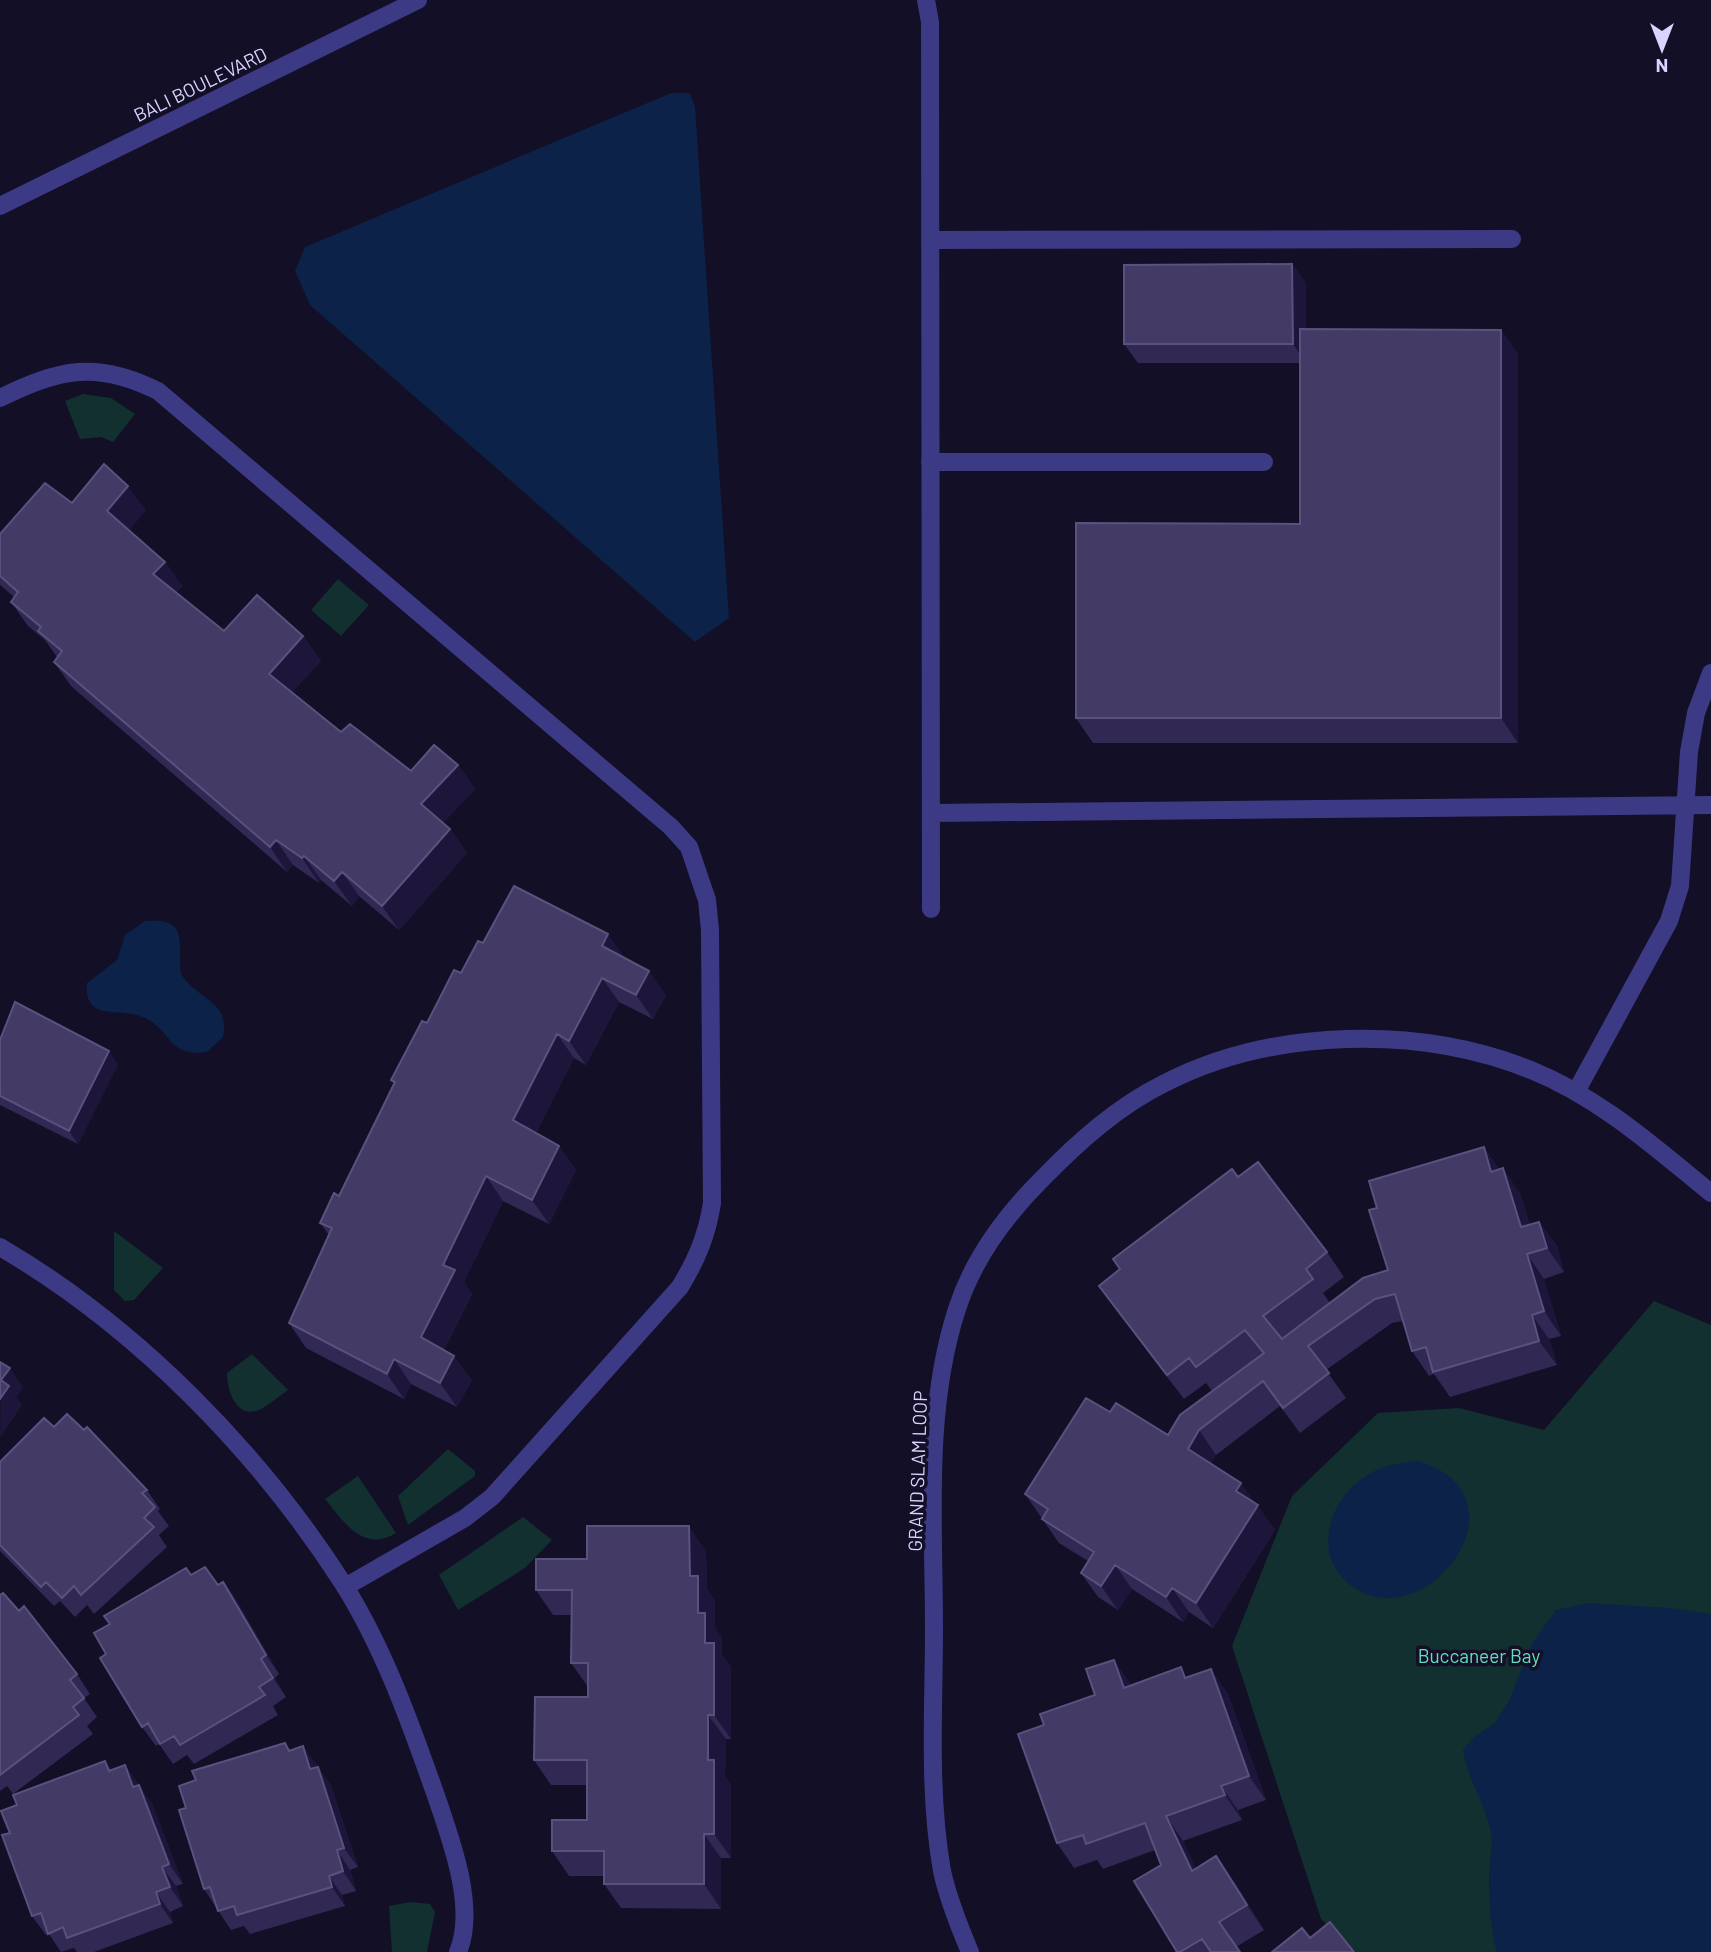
<svg xmlns="http://www.w3.org/2000/svg" width="1711" height="1952" font-family="Barlow,sans-serif">
  <style>
    .green { fill: #12302f }
    .water { fill: #0c2248 }
    .lines { fill: none; stroke-linecap: round; stroke-linejoin: round }
    .minor { stroke: #3d3a85; stroke-width: 18 }
    .wall { fill: #312854 }
    .shaded-wall { fill: #1d163a }
    .building { fill: #433a66; stroke: #5a527e; stroke-width: 2 }
    .labels { text-anchor: middle; dominant-baseline: central; stroke-width: 7; stroke-linejoin: round; paint-order: stroke }
    .street-label { font-size: 19px; fill: #d9d4ff; stroke: #130f26 }
    .park-label { font-size: 19px; fill: #5fe0c0; stroke: #130f26 }
  </style>
  <rect width="100%" height="100%" fill="#130f26"/>
  <path class="green" d="M83,394l28,4 24,16 -22,28 -12,-5 -21,2 -15,-38z
    M338,579l31,26 -28,31 -30,-26z
    M114,1231l49,37 -29,32 -9,1 -11,-11z
    M1654,1301l57,24v627h-355l-35,-33 -89,-273 60,-150 86,-83 81,-5 85,22z
    M252,1354l36,36c-9,6 -19,15 -29,20 -23,9 -32,-20 -32,-37z
    M448,1449l27,22v5l-67,49 -10,-29z
    M358,1476l38,57c-33,20 -52,-11 -71,-34z
    M523,1517l29,23 -27,28 -67,42 -19,-35z
    M410,1902l20,2 5,8 -8,40h-35l-3,-46z"/>
  <path class="water" d="M671,93h19l5,14 34,511 -34,24 -385,-337 -15,-34 10,-24z
    M145,921c48,-5 31,28 36,53 15,25 50,27 42,63l-16,15c-40,6 -35,-23 -64,-35 -22,-10 -60,6 -56,-34l30,-23 8,-25z
    M1417,1461c117,33 11,178 -64,126 -44,-31 -24,-91 18,-114 14,-8 30,-10 46,-12z
    M1589,1603l81,5 41,6v338h-214c-7,-23 -8,-52 -8,-76 0,-14 4,-30 2,-44 -6,-29 -23,-52 -28,-82l10,-12 22,-15 14,-22 22,-56 25,-35z"/>
  <g class="lines">
    <path class="minor" d="M926,0l4,22 1,887
      M0,206l418,-206
      M930,240l582,-1
      M0,398c60,-29 96,-38 158,-7l513,436 18,20 18,53 3,30 2,273c-5,32 -15,56 -32,84l-188,210 -27,21 -120,69
      M930,462h334
      M931,813l780,-8
      M1577,1090l92,-169 11,-35 9,-134 7,-39 15,-40
      M0,1247c137,80 259,205 344,338 40,64 66,137 91,208 15,44 42,114 23,159
      M970,1952c-11,-26 -22,-53 -28,-81 -14,-79 -8,-163 -8,-243 0,-105 -10,-218 23,-319 16,-50 49,-94 85,-130 36,-37 76,-73 123,-96 108,-55 254,-58 366,-13 69,28 122,76 180,123"/>
  </g>
  <path class="wall" d="M1292,264l14,19v46l195,1 17,24v389h-425l-17,-25 224,-194v-161h-162l-14,-19z
    M72,503l74,7 -17,20 36,32 17,24 -6,6 48,39 79,5 18,25 -29,31 49,40 70,39 47,-6 17,24 -32,34 7,6 17,24 -68,77 -40,-34 -7,10 -31,-26 -2,3 -26,-18 -6,7 -216,-186 -17,-24 3,-5 -12,-17 -17,-14 -17,-24 3,-5 -14,-12v-51z
    M625,958l41,37 -13,24 -34,-17 -33,63 -12,-7 -38,75 23,13 17,24 -27,54 -46,-23 -39,81 8,12 -28,56 28,30 -15,27 -46,-23 -7,15 -98,-51 -17,-25 40,-88 -9,-12 19,-27 55,-112 -3,-4 36,-57 34,-50z
    M0,1040l118,24 -40,80 -78,-39z
    M1500,1169l20,24 10,32 9,-3 18,24 7,26 -20,7 17,57 -12,3 8,26 -107,32 -16,-23 -5,2 -17,-25 -9,-30 -11,2 -66,47 20,28 -46,35 -20,-27 -64,49 -5,8 45,41 19,26 -62,98 -24,-16 -6,10 -51,-33 -14,21 -20,-13 -17,-24 7,-12 -29,-18 -34,-49 85,-82 58,23 44,-44 -6,-8 -22,16 -68,-89 -17,-24 139,-109 89,75 17,25 -21,16 7,10 58,-33z
    M54,1427l93,63 13,19 -2,2 11,15 -10,9 8,12 -73,67 -7,-9 -12,12 -15,-16 -6,5 -54,-55v-89z
    M706,1551l1,38 8,12v27l7,10v17l9,12v72h-5l-1,37 6,9v73h-10v51l-100,-1 -17,-24v-8h-35l-17,-25 35,-31v-35h-36l-17,-25 54,-63v-10l-17,-24 1,-48h-19l-17,-25 51,-31z
    M191,1575l27,10 5,-3 14,19 42,73 -4,4 11,19 -13,9 5,9 -84,49 -7,-9 -14,9 -14,-20 -3,2 -14,-19z
    M0,1595l77,79 13,20 -6,4 13,19 -10,9 6,8 -80,60 -6,-8 -7,5z
    M1188,1677l40,17 38,106 -28,10 4,10 -59,21 13,28 38,12 30,49 -28,17 4,5h-63l-16,-87 -6,-15 -52,19 -6,-9 -23,8 -17,-25 -13,-118z
    M285,1743l6,8 12,-5 28,40 27,81 -8,3 6,21 -14,4 3,11 -95,28 -6,-8 -13,4 -27,-41 -8,-109z
    M105,1761l6,9 14,-5 27,39 31,80 -7,2 7,20 -13,6 3,11 -79,29h-17l-3,-4 -13,4 -12,-18 -3,1 -14,-19 -22,-83 7,-28z"/>
  <path class="shaded-wall" d="M1292,264l14,19v80l-13,-19z
    M1501,330l17,24v389l-17,-25z
    M128,486l18,24 -21,25 -18,-24z
    M165,562l17,24 -12,12 -17,-24z
    M303,636l18,25 -35,37 -17,-24z
    M458,765l17,24 -37,40 -17,-25z
    M450,829l17,24 -68,77 -17,-24z
    M276,840l17,25 -6,7 -17,-25z
    M304,856l17,24 -2,3 -17,-25z
    M342,872l17,24 -7,10 -18,-25z
    M608,934l17,24 -23,-12z
    M649,971l17,24 -13,24 -17,-24z
    M602,978l17,24 -33,63 -17,-24z
    M557,1034l17,24 -44,87 -17,-25z
    M109,1051l9,13 -40,80 -9,-13z
    M559,1146l17,24 -27,54 -17,-24z
    M1484,1147l17,24 -10,1z
    M1503,1168l17,25 18,58 -17,-24z
    M486,1176l17,25 -39,81 8,12 -34,68 -17,-25 22,-72z
    M1539,1222l18,24 7,26 -17,-24z
    M1527,1254l17,25 17,57 -17,-25z
    M1532,1315l17,24 8,26 -18,-24z
    M454,1356l18,24 -15,27 -17,-24z
    M394,1359l17,25 -7,15 -17,-25z
    M10,1368l13,19 -6,10 5,8 -22,33 1,-58z
    M1199,1430l17,25 -11,18 -17,-24z
    M1241,1483l34,47 -62,98 -17,-25 40,-112z
    M689,1526l17,25 1,38 8,12v27l7,10v17l9,12v72l-17,-24 -9,-72 -15,-67z
    M1115,1565l17,24 -14,21 -17,-24z
    M223,1582l14,19 42,73 -13,-19z
    M1172,1588l17,24 -6,10 -17,-25z
    M261,1659l14,19 11,19 -13,-19z
    M1114,1660l17,24 10,28 -17,-24z
    M1211,1669l17,25 38,106 -17,-24z
    M708,1715l18,24 -1,37 6,9v73l-17,-24 -6,-74z
    M303,1746l14,19 7,23 -14,-19z
    M125,1765l14,19 7,23 -13,-20z
    M318,1767l13,19 27,81 -14,-19z
    M139,1785l13,19 31,80 -14,-20z
    M1221,1786l17,24 4,10 -17,-25z
    M1166,1816l17,25 26,55 -17,-25z
    M704,1834l17,24v51l-17,-25z
    M337,1850l13,20 6,21 -13,-20z
    M1216,1856l18,25 30,49 -17,-25z
    M162,1867l14,19 7,20 -13,-19z
    M329,1876l13,19 3,11 -13,-19z
    M156,1892l14,20 3,11 -13,-19z"/>
  <path class="building" d="M1292,264l1,80h-169v-79z
    M1300,329l201,1v388h-425v-195l224,1z
    M104,464l24,22 -21,25 58,51 -12,12 71,57 33,-36 46,41 -34,38 72,58 9,-8 61,47 23,-26 24,20 -37,39 29,25 -68,77 -40,-34 -8,9 -30,-25 -2,2 -26,-18 -6,7 -216,-185 8,-11 -24,-20 3,-4 -30,-25 7,-10 -18,-16v-42l45,-51 27,20z
    M514,886l94,48 -6,12 47,25 -13,24 -34,-17 -33,63 -12,-7 -44,86 46,26 -27,54 -46,-24 -43,89 12,5 -34,67 33,19 -14,27 -46,-24 -7,15 -98,-51 43,-95 -12,-5 14,-30 5,3 56,-114 -4,-2 31,-59 5,2 27,-53 7,3 17,-32 5,2z
    M15,1002l94,49 -40,80 -69,-35v-56z
    M1484,1147l7,25 12,-4 18,59 18,-5 8,26 -20,6 17,57 -12,4 7,26 -106,31 -7,-25 -14,4 -17,-57 -20,5 -67,47 21,27 -46,35 -20,-27 -64,49 -11,19 53,34 -5,8 22,14 -62,98 -24,-15 -6,9 -51,-32 -14,21 -20,-13 13,-21 -52,-33 6,-10 -23,-15 61,-96 24,14 6,-9 52,32 12,-20 84,-62 -19,-23 -49,37 -7,-9 -22,17 -68,-89 21,-17 -7,-10 119,-90 6,8 20,-15 69,90 -21,17 7,10 -50,37 19,23 81,-61 25,-8 -19,-60 8,-2 -8,-27z
    M0,1362l10,6 -9,12 8,6 -9,13z
    M67,1414l17,16 3,-3 60,63 -5,3 13,14 -11,11 10,9 -73,68 -7,-9 -12,12 -16,-16 -5,5 -41,-42v-83l44,-44 10,9z
    M587,1526h102l1,50h8v37h7v30h9v72h-6v45h6v74h-10v50h-100v-33h-52v-31h35v-60h-53l1,-63h53v-34h-17l1,-73h-36v-31h51z
    M205,1567l13,18 5,-3 43,73 -5,4 12,19 -14,9 6,8 -85,50 -6,-9 -14,8 -12,-21 -6,4 -42,-69 6,-4 -12,-21 16,-9 -6,-8 82,-48 5,7z
    M3,1593l16,18 5,-5 53,68 -7,6 14,18 -11,9 6,8 -79,60v-180z
    M1114,1660l10,28 57,-21 4,11 26,-9 38,107 -28,10 4,9 -59,21 26,55 24,-15 31,49 -28,17 21,30h-29l-9,-13 -22,13h-3l-43,-71 27,-16 -16,-42 -59,21 -3,-9 -26,8 -39,-109 26,-9 -4,-11 55,-19 -9,-26z
    M285,1743l4,8 14,-5 7,23 8,-2 26,81 -7,2 6,21 -14,5 3,11 -95,28 -3,-9 -16,5 -8,-24 -6,2 -25,-79 7,-2 -7,-22 17,-6 -4,-9z
    M105,1761l4,10 16,-6 8,22 6,-2 30,79 -7,3 8,20 -14,5 4,12 -93,34 -4,-11 -15,7 -7,-21 -9,3 -30,-81 8,-2 -9,-22 16,-6 -4,-10z
    M1330,1922l24,30h-82l30,-24 8,10z"/>
  <g class="labels">
    <g class="street-label">
      <text transform="translate(200 84) rotate(-26)">BALI BOULEVARD</text>
      <text transform="translate(917 1471) rotate(-88)">GRAND SLAM LOOP</text>
    </g>
    <g class="park-label">
      <text x="1479" y="1655">Buccaneer Bay</text>
    </g>
  </g>
  <g transform="translate(1662 49) rotate(180)" stroke="#130f26" stroke-width="5" paint-order="stroke">
  <path d="M0-5L12 26L0 18L-12 26Z" fill="#d9d4ff"/>
  <text y="-10" font-size="19" font-weight="bold" text-anchor="middle" fill="#d9d4ff">N</text>
  </g>
</svg>
